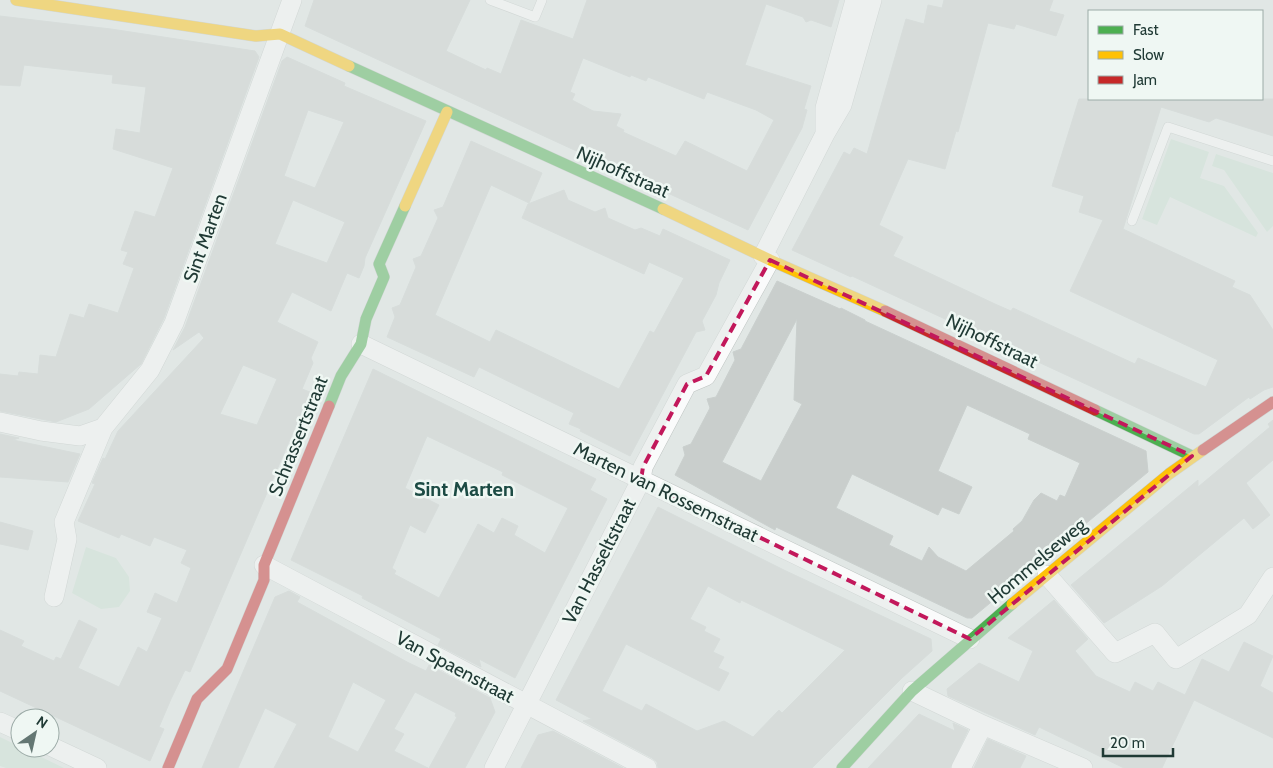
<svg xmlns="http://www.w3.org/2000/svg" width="1273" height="768" font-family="Cabin,sans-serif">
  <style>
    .green { fill: #cae1d3 }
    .building { fill: #c9cecc; stroke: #cad0ce; fill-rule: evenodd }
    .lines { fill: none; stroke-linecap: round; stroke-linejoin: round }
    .lane-casing { stroke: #bec4c2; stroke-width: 10 }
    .street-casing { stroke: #bec4c2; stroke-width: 20 }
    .fast-casing { stroke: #bec5c3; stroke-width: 12 }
    .slow-casing { stroke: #bec5c3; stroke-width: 12 }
    .jam-casing { stroke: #bec5c3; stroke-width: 12 }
    .lane { stroke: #fafbfb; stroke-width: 9 }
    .street { stroke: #fafbfb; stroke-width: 19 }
    .fast { stroke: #4caf50; stroke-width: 11 }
    .slow { stroke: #ffc107; stroke-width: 11 }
    .jam { stroke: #c62828; stroke-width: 11 }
    .marked { fill: none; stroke: #c2185b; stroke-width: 4; stroke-dasharray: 10 6; stroke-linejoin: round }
    .labels { text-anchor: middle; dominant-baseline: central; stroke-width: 5; stroke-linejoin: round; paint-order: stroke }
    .street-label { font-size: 19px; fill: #203a35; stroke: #eff7f3 }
    .neighbourhood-label { font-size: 20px; font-weight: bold; fill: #1c4b44; stroke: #eff7f3 }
  </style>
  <rect width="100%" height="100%" fill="#e1e7e5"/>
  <path class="green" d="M1171,139l38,13 -9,26 24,8 34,47 -2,4 -86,-40 -13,28 -15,-6z
    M1216,154l57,19v53l-6,6 -43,-62 -12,-4z
    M86,547l30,11 13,19 1,14 -11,16 -18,2 -29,-16z
    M0,737l64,31h-58l-6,-2z"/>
  <path class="building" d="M314,0h156l-24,51 40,19 1,-2 14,6 20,-54 52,19 14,-39h252l-8,27 -20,-7 -5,2 -3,-5 -37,-13 -21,61 66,21 -7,23 3,1 -5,18 -54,102 -443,-204zM583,58l47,19 1,-2 15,6 2,-4 56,22 3,-7 49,18 18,10 -27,51 -62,-30 -9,15 -53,-24 1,-2 -8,-4 5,-12 -28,-3 -21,-11 3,-6 -5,-2z
    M944,0h109l-4,11 15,4 -8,21 -40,-12 -2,5 -26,-6 -30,109 -2,-1 -11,38 -37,-10 -29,66 24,12 -10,19 102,48 16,7 2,-3 122,56 3,-6 68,29 12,-27 -148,-69 33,-71 -24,-8 5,-16 -32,-10 27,-87h194v37l-57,-18 -7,4 -48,-15 -38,122 112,52 -3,6 18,8 23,35v57l-9,3 -14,9 -1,-2 -50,37h-5l-342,-158 -1,1 -59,-27 52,-98 6,3 4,-7 13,6 39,-135 18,5 4,-19 14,3z
    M0,16l111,13 144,22 4,6 -95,261 -23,46 -52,45 -33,13 -56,-11v-37l18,2 1,-4 19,2 2,-19 16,2 14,-43 14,4 5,-14 29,9 16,-45 -11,-4 5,-12 -7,-2 14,-39 20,6 18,-49 -60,-19 3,-20 24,4 6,-46 -34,-4 1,-8 -89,-10 -4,21 -20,-1z
    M287,57l58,26 -1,3 82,35 -61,137 -1,8 -5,12 -12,-5 -16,38 -39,-19 -15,30 41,20 -7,16 2,5 -11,26 8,3 -9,20 4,8 -8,3 -107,249 -5,-2 -14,29 -12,28 5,2 -14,32 -150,-70v-61l24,11 -3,5 33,15 2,-4 5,2 18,-39 18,9 -19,39 41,19 19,-40 9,5 15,-34 -15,-6 8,-19 22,10 14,-35 -10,-5 6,-13 -33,-13 -4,9 -29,-12 -2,4 -41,-17 17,-37 -3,-1 11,-25 2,1 13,-28 86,-93 -5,-6 -26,18 12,-23 97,-266zM308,110l36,12 -29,66 -31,-12zM293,200l52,22 -18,41 -52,-19zM243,365l34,14 -20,46 -37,-11z
    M471,141l71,32 -13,30 -38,-18 -56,130 55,27 6,-12 123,59 31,-58 4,2 30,-55 -35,-16 -5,12 -122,-56 6,-14 36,-14 4,10 27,12 10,-4 3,10 27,12 6,-2 19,8 3,-7 67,31 -11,23 -3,12 -14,26 3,9 -9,2 -66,124 -50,-25 1,-2 -12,-5 5,-11 -52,-25 -43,-21 -5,10 -87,-40 8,-20 -3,-9 8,-3 16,-38 -3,-8 8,-3 17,-38 -4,-8 9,-3z
    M777,281l63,28 1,-1 24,12v1l281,130 2,21 -176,146h-5l-191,-91 -1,3 -100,-55 10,-20 -2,-8 8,-3 19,-36 -3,-9 9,-2 19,-37 -2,-8 8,-3zM797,319l-3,81 8,4 -41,77 -39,-19zM967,405l63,29 -2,5 52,24 -15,34 -5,-2 -3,6 -16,-8 -7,7 -12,21 -9,8 1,2 -48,40 -28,-14 -9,-10 -7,14 -33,-16 4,-9 -57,-28 16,-34 86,41 4,-8 17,7 13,-27 -34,-16z
    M373,369l223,110 -6,11 17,9 -92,179 -36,-19 2,8 -43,-22 3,-6 -79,-41 1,-2 -72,-36zM427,436l76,36 -1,3 66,33 -23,45 -31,-18 4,-9 -16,-8 -8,15 -16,-9 -39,74 -45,-24 2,-3 -4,-3 18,-43 15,8 14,-28 -34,-17z
    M1273,420v40l-27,23 24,32 -17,14 -9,-11 -82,68 -58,37 -33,-38 127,-105v7l72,-60 -2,-3z
    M0,434l19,4 -6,2 67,14 -12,28 -68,-5z
    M658,507l128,64 145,68 1,12 -30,27 -90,90h-154l-1,-6 -5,-4 -69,-37 9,-2 -36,-19zM708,586l32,17 1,-3 104,50 -63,63 -3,-3 -26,27 -29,-16 -27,10 -51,-27 -4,7 -40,-20 24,-47 93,47 10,-18 -11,-5 6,-11 -11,-5 7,-13 -16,-8 2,-4 -16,-8z
    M0,522l33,9 -5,19 -28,-6z
    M289,591l11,6 -3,5 112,61 17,8 3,-6 61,33 5,14 -30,56h-36l28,-51 -2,-1 1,-3 -41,-21 -21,37 10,5 -10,17 34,17h-154l23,-44 -32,-16 -27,60h-36l73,-171zM353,682l33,18 -28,52 -30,-15z
    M1054,600l34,39 -13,12 11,13 10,12 34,16 5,-10 18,9 5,-9 27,13 17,-36 27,13 15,-30 29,14 -13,30 13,7v45l-79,-38 -32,68h-38l-85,-41 -4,8 -87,-39 -1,-7 32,-26 40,19 14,-31 -25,-13z
    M919,714l36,17 -2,-8 15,7 -18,38h-82z
    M553,731l70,37h-102l17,-33z
    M988,739l38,17 -6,12h-46z"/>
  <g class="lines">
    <defs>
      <path id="lane" d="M490,0l45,17 7,-17
        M1132,221l36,-94 105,34"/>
      <path id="street" d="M825,134v-26l30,-108
        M763,256l62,-122 17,-29 30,-105
        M361,344l609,295
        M0,422l41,9 39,5 23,-8 47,-58 24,-47 118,-323
        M264,565l383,203
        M1047,575l68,78 40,-20 21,26 72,-44 25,-38
        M54,597l13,-58 -3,-17 39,-94
        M912,691l71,34 100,43
        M0,722l20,9
        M50,746l47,22
        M494,768l147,-288 2,-13 44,-83 19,-8 64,-116
        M961,768l22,-43"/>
      <path id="fast" d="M349,66l314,143
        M329,406l12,-30 20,-32 5,-25 18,-42 -5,-13 26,-58
        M1095,410l97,46
        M842,768l70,-77 100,-87"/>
      <path id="slow" d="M16,0l240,36 24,-2 69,32
        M405,206l42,-94
        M663,209l107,51 115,51
        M1012,604l157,-130 34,-24"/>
      <path id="jam" d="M885,311l210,99
        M1203,450l70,-48
        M168,768l29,-69 30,-30 37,-89v-15l65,-159"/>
    </defs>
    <use href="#lane" class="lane-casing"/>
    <use href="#street" class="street-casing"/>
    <use href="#fast" class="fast-casing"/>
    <use href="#slow" class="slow-casing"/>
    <use href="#jam" class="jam-casing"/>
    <use href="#lane" class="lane"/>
    <use href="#street" class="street"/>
    <use href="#fast" class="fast"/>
    <use href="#slow" class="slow"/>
    <use href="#jam" class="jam"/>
  </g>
  <path d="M0 0H1273V768H0ZM770,260l422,196 -222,183 -329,-159 2,-13 44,-83 19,-8z" fill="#e1e7e5" fill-opacity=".55" fill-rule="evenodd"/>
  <path class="marked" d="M770,260l422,196 -222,183 -329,-159 2,-13 44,-83 19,-8z"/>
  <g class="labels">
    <g class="street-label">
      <text transform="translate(623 172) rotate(24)">Nijhoffstraat</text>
      <text transform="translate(205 238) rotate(-70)">Sint Marten</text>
      <text transform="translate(992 341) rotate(26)">Nijhoffstraat</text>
      <text transform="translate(298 436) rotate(-68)">Schrassertstraat</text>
      <text transform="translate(666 492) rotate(26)">Marten van Rossemstraat</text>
      <text transform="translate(599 561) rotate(-63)">Van Hasseltstraat</text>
      <text transform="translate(1037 561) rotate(-40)">Hommelseweg</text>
      <text transform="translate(455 667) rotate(28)">Van Spaenstraat</text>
    </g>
    <g class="neighbourhood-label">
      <text x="464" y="489">Sint Marten</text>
    </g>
  </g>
  <rect x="1088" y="10" width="175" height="90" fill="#eff7f3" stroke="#9caba7"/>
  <rect x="1098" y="26" width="25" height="8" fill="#4caf50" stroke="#9caba7"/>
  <text x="1133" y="35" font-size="15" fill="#203a35">Fast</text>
  <rect x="1098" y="51" width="25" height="8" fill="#ffc107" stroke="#9caba7"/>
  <text x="1133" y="60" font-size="15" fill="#203a35">Slow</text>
  <rect x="1098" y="76" width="25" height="8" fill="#c62828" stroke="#9caba7"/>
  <text x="1133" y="85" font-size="15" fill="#203a35">Jam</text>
  <g transform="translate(35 733) rotate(34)"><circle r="24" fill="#eff7f3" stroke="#9caba7"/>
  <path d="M0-4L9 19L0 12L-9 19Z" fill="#647773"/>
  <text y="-8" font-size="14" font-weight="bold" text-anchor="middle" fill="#203a35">N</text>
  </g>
  <path d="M1103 748v8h70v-8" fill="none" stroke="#203a35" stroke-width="2.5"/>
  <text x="1110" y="748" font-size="15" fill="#203a35" stroke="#eff7f3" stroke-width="4" paint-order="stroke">20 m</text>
</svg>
